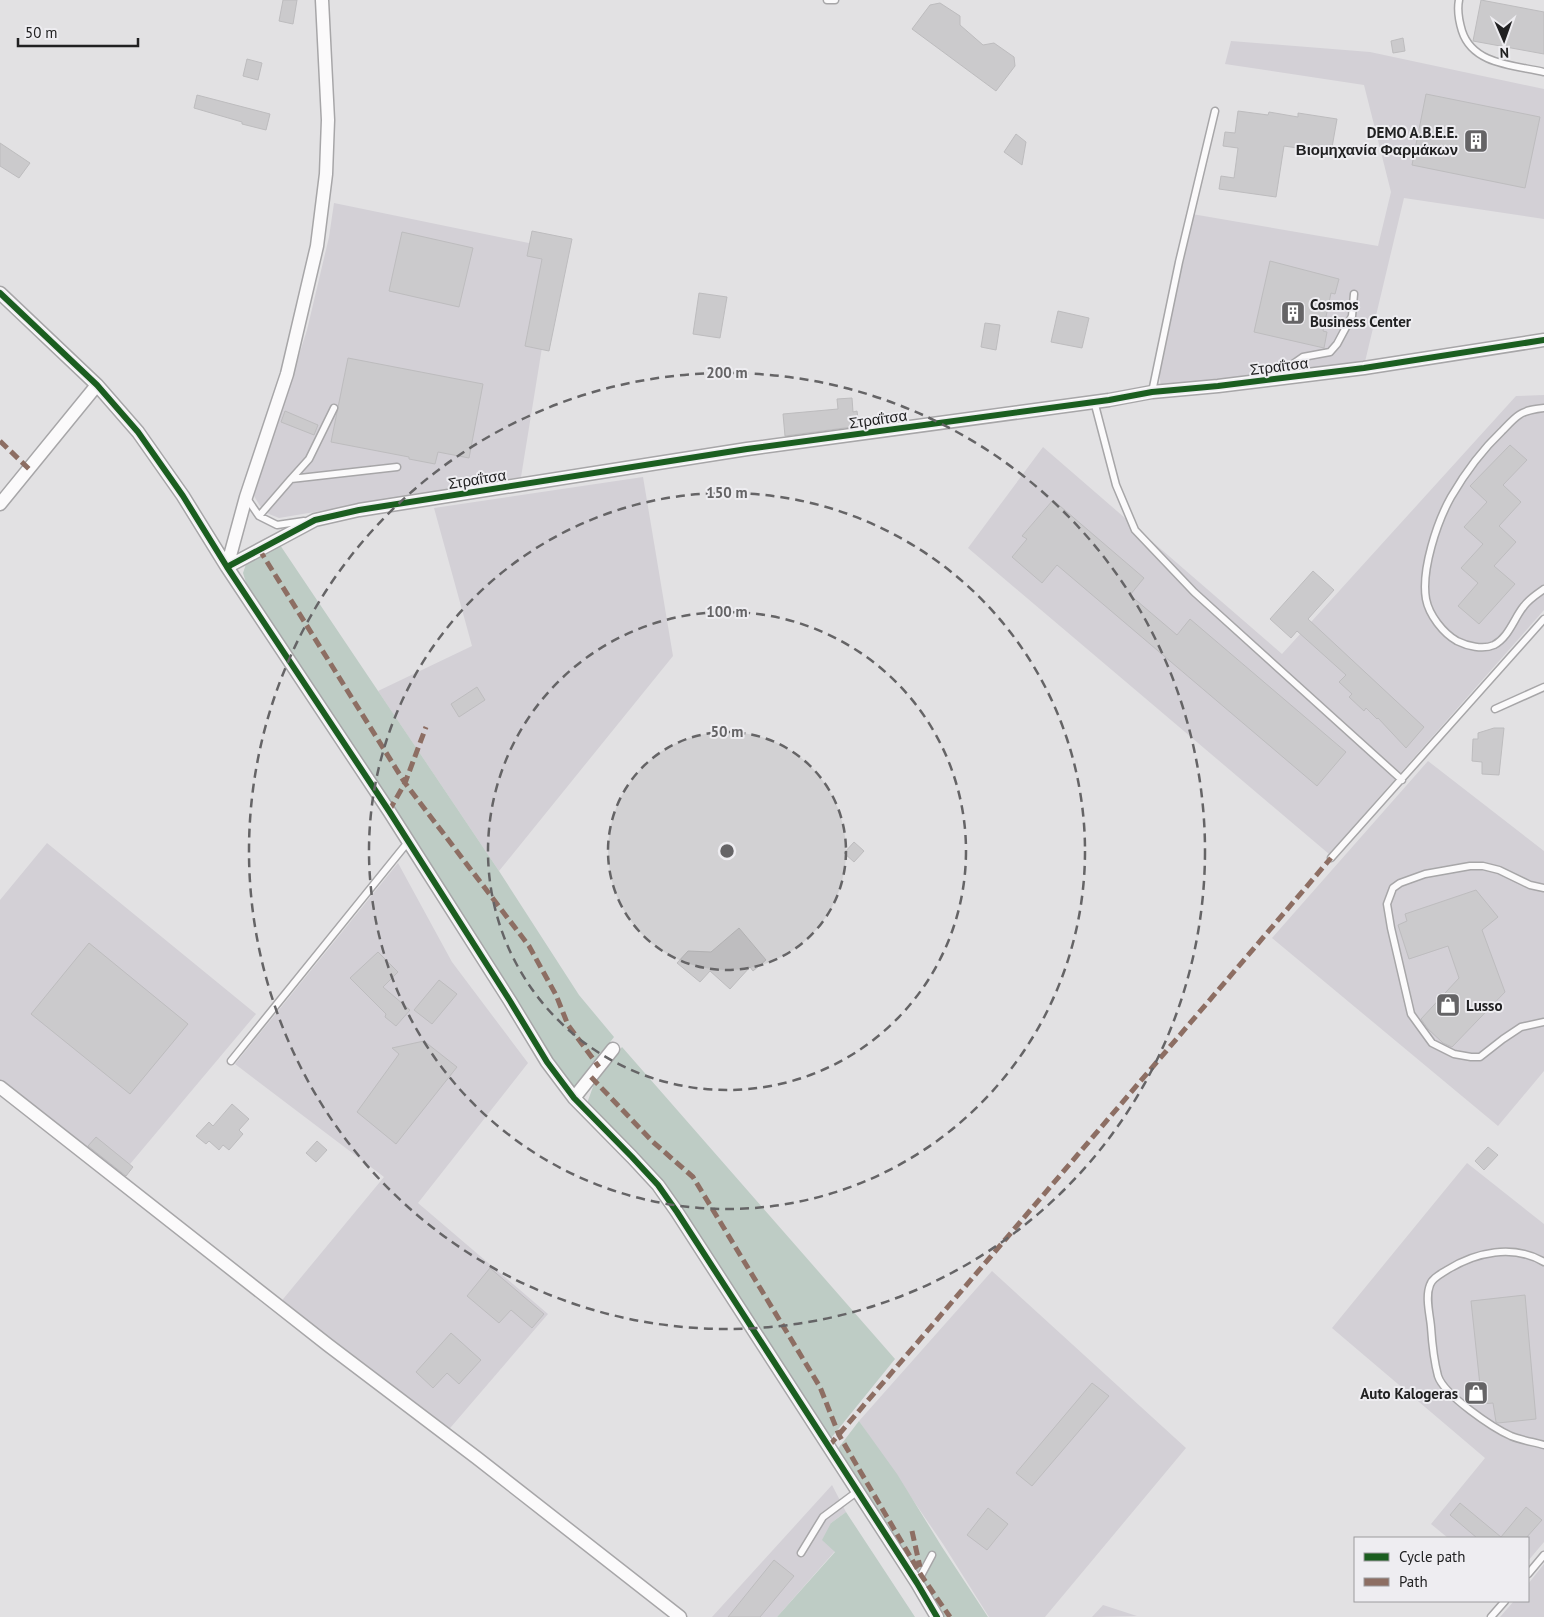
<svg xmlns="http://www.w3.org/2000/svg" width="1544" height="1617" font-family="'PT Sans',sans-serif">
  <style>
    .built { fill: #d3d0d6 }
    .green { fill: #beccc5 }
    .building { fill: #cbcacc; stroke: #bdbcbe }
    .lines { fill: none; stroke-linecap: round; stroke-linejoin: round }
    .lane-casing { stroke: #a7a6a8; stroke-width: 9 }
    .street-casing { stroke: #a7a6a8; stroke-width: 15 }
    .lane { stroke: #fbfafb; stroke-width: 6 }
    .street { stroke: #fbfafb; stroke-width: 12 }
    .quiet { stroke: #8d6e63; stroke-width: 5; stroke-dasharray: 10 5; stroke-linecap: butt }
    .cycleway-casing { stroke: #eeedf1; stroke-width: 9 }
    .cycleway { stroke: #1b5e20; stroke-width: 6 }
    .ring { fill: none; stroke: #656466; stroke-width: 2.5; stroke-dasharray: 9 6 }
    .labels { text-anchor: middle; dominant-baseline: central; stroke-width: 4; stroke-linejoin: round; paint-order: stroke }
    .poi-label { font-size: 15px; font-weight: bold; fill: #212122; stroke: #eeedf1; text-anchor: end }
    .street-label { font-size: 15px; fill: #212122; stroke: #eeedf1 }
    .centre { fill: #656466; stroke: #eeedf1; stroke-width: 2.5 }
    .ring-label { font-size: 15px; text-anchor: middle; font-weight: bold; fill: #656466; stroke: #eeedf1; stroke-width: 4; stroke-linejoin: round; paint-order: stroke }
  </style>
  <rect width="100%" height="100%" fill="#e2e1e3"/>
  <path class="built" d="M1231,41l139,11 174,37v130l-140,-21 -40,168 -203,22 -2,-17 33,-157 186,32 13,-54 -27,-107 -139,-21z
    M334,203l224,46 -37,228 -242,41 -10,-4 -9,-8 -6,-10 53,-166 22,-93z
    M1544,395v215l-215,244 -361,-306 75,-101 239,207 234,-258z
    M643,477l30,179 -174,215 -121,-180 94,-45 -38,-138z
    M1428,761l116,90v220l-46,55 -226,-188z
    M47,843l209,171 -136,162 -120,-96v-180z
    M398,863l54,99 76,101 -110,140 130,111 -103,120 -166,-130 105,-127 -149,-113z
    M1467,1163l77,61v318l-16,19v-23h-80l-17,-14 54,-66 -153,-130z
    M992,1271l194,177 -141,169h-56l-46,-73 -84,-123z
    M832,1485l14,27 -15,11 4,28 -58,66h-65z
    M1544,1564v53h-44l14,-16h14v-17z
    M1103,1605l34,11 -45,1z"/>
  <path class="green" d="M280,545l219,326 80,124 35,42 -31,41 -6,16 -49,-63 -281,-445 -4,-13 3,-9z
    M622,1047l273,312 -68,84 -146,-231 -95,-106 8,-22z
    M859,1421l38,53 45,73 46,70h-54l-101,-162z
    M846,1512l69,105h-138l58,-65 -13,-12 9,-17z"/>
  <path class="building" d="M283,0h14l-4,24 -14,-3z
    M1481,0l63,12v42l-71,-13z
    M940,3l20,13v9l23,20 11,-2 20,14 1,9 -19,25 -84,-62 18,-24z
    M1403,38l2,13 -12,2 -2,-12z
    M247,59l15,4 -4,17 -15,-4z
    M1426,94l114,23 -15,71 -113,-23z
    M197,95l73,19 -4,16 -24,-6v-2l-48,-14z
    M1238,111l30,4 1,-3 29,5v-4l39,6 -6,34 -47,-7 -8,51 -57,-8 2,-13 13,2 4,-30 -15,-2 2,-14 10,1z
    M1016,134l10,8 -4,23 -18,-13z
    M0,143l30,20 -11,15 -19,-12z
    M532,231l40,8 -23,112 -24,-5 17,-87 -15,-3z
    M402,232l71,16 -14,59 -70,-16z
    M1270,261l69,18 -4,15 -4,-1 -8,38 4,1 -3,16 -70,-16z
    M699,293l28,4 -7,41 -27,-4z
    M1058,311l31,7 -7,30 -31,-6z
    M985,323l15,2 -4,25 -15,-3z
    M348,358l135,26 -14,74 -31,-6 -3,12 -26,-5v-2l-78,-15z
    M852,398l1,14 4,-1 2,15 -74,10 -2,-22 55,-5 -1,-10z
    M285,411l33,14 -4,10 -33,-13z
    M1510,445l17,15 -24,25 18,17 -22,24 17,16 -22,24 21,18 -36,40 -21,-18 20,-23 -17,-15 22,-24 -19,-17 23,-25 -17,-16z
    M1053,500l91,78 -14,17 47,40 13,-16 156,133 -29,34 -260,-221 -15,18 -30,-26 15,-18 -5,-3z
    M1313,571l21,19 -26,29 116,108 -18,21 -28,-30 -1,1 -11,-11 -2,3 -15,-14 3,-3 -13,-12 7,-7 -49,-44 -6,7 -21,-19z
    M477,687l8,13 -26,17 -8,-13z
    M1494,728h10l-5,47 -17,-1v-12l-10,-1 1,-22h5v-6z
    M854,842l10,9 -10,11 -10,-9z
    M1476,890l22,27 -16,13 23,62 -53,55 -9,-4 -15,-14 -7,-10 38,-41 -11,-32 -39,13 -11,-34 9,-4 -2,-7z
    M739,928l27,32 -13,11 -3,-4 -20,22 -20,-18 -10,11 -23,-19 11,-12 23,1z
    M89,943l99,81 -58,70 -99,-80z
    M378,952l20,20 -15,15 27,23 -14,16 -11,-9 1,-3 -36,-36z
    M439,980l18,14 -25,30 -18,-14z
    M424,1041l33,26 -61,77 -39,-32 42,-58 -7,-6z
    M232,1104l17,15 -10,11 4,4 -14,16 -6,-5 -4,5 -10,-9 -3,3 -10,-8 13,-14 4,4z
    M96,1137l37,30 -7,9 -38,-30z
    M317,1141l10,9 -11,12 -10,-9z
    M1488,1147l10,8 -14,15 -9,-9z
    M490,1268l54,46 -12,14 -21,-18 -12,13 -32,-27z
    M1525,1295l11,124 -38,4 -2,-1 -3,-19 -11,1 -11,-103z
    M451,1333l30,27 -22,24 -12,-11 -14,15 -17,-16z
    M1092,1383l17,13 -77,90 -16,-13z
    M1460,1503l41,34 25,-30 16,13 -16,18h-49l-27,-23z
    M988,1508l20,16 -21,26 -20,-15z
    M774,1560l20,16 -34,41h-32z"/>
  <g class="lines">
    <defs>
      <path id="lane" d="M827,0h8
        M1459,0c-2,10 0,21 3,31 11,34 52,34 82,41
        M1293,376v-12l10,-7 27,-5 7,-8 15,-28 2,-22
        M1152,392l27,-130 36,-151
        M1094,401l22,84 19,45 59,62 208,188
        M1544,408c-9,1 -18,2 -25,7 -6,4 -12,11 -17,16 -20,19 -37,42 -51,66 -14,25 -30,73 -25,102 3,16 17,34 31,42 10,5 26,9 37,4 15,-8 20,-27 30,-39 5,-7 13,-12 20,-17
        M291,479l18,-20 25,-51
        M246,497l13,19 18,9 27,-4
        M259,516l32,-37 106,-12
        M1495,709l49,-22
        M1331,858l213,-239
        M1544,888l-14,-3 -31,-15 -16,-4h-13l-45,8 -25,9 -7,5 -6,16 4,24 20,86 21,29 22,11 17,3h9l23,-18 18,-12 23,-5
        M231,1061l177,-219
        M1544,1262c-31,-18 -68,-10 -97,8 -6,4 -15,8 -17,15 -5,12 0,30 1,42 1,15 3,34 7,49 6,19 55,52 73,60 10,4 22,6 33,9
        M801,1553l22,-36 35,-26
        M1528,1574l16,-19
        M917,1583l15,-28
        M1491,1617l14,-16"/>
      <path id="street" d="M0,293l97,92 41,47 45,64 44,71 162,244 121,190 37,61 27,36 58,59 26,28 19,27 240,371 20,34
        M0,504l97,-119
        M227,567l88,-47 44,-10 388,-61 362,-49 43,-8 66,-6 146,-18 180,-28
        M227,567l19,-70 41,-123 30,-128 9,-72 2,-54 -6,-120
        M0,1087l328,258 149,113 203,159
        M574,1098l39,-49"/>
    </defs>
    <use href="#lane" class="lane-casing"/>
    <use href="#street" class="street-casing"/>
    <use href="#lane" class="lane"/>
    <use href="#street" class="street"/>
    <path class="quiet" d="M0,441l29,28
      M259,549l146,234 124,163 27,49 12,30 31,42
      M389,811l16,-28 21,-56
      M591,1077l62,65 40,35 127,210 19,48 82,140 29,42
      M829,1446l502,-588
      M912,1531l8,36"/>
    <defs>
      <path id="cycleway" d="M0,293l97,92 41,47 45,64 44,71 162,244 121,190 37,61 27,36 58,59 26,28 19,27 240,371 20,34
        M227,567l88,-47 44,-10 388,-61 362,-49 43,-8 66,-6 146,-18 180,-28"/>
    </defs>
    <use href="#cycleway" class="cycleway-casing"/>
    <use href="#cycleway" class="cycleway"/>
  </g>
  <circle cx="727" cy="851" r="119" fill="#656466" fill-opacity=".12"/>
  <g class="ring">
    <circle cx="727" cy="851" r="119"/>
    <circle cx="727" cy="851" r="239"/>
    <circle cx="727" cy="851" r="358"/>
    <circle cx="727" cy="851" r="478"/>
  </g>
  <defs>
    <symbol id="building-square" viewBox="-11 -11 22 22"><rect x="-9" y="-9" width="18" height="18" rx="4" fill="#656466" stroke="#eeedf1"/><path d="M-4-6H4V6H1V3H-1V6H-4ZM-2.5-4.3h1.7v1.8h-1.7ZM.8-4.3h1.7v1.8H.8ZM-2.5-1h1.7V.8h-1.7ZM.8-1h1.7V.8H.8Z" fill="#fff"/></symbol>
    <symbol id="shop-square" viewBox="-11 -11 22 22"><rect x="-9" y="-9" width="18" height="18" rx="4" fill="#656466" stroke="#eeedf1"/><path d="M-5-2.5h2.3a2.7 3.5 0 0 1 5.4 0H5L5.5 6h-11ZM-1.5-2.5h3a1.5 2.3 0 0 0-3 0Z" fill="#fff"/></symbol>
  </defs>
  <g fill-rule="evenodd">
    <use href="#building-square" x="1462" y="127" width="28" height="28"/>
    <use href="#building-square" x="1279" y="299" width="28" height="28"/>
    <use href="#shop-square" x="1434" y="991" width="28" height="28"/>
    <use href="#shop-square" x="1462" y="1379" width="28" height="28"/>
  </g>
  <g class="labels">
    <g class="poi-label">
      <text x="1458" y="132">DEMO A.B.E.E.<tspan x="1458" dy="17">Βιομηχανία Φαρμάκων</tspan></text>
      <text x="1310" y="304" text-anchor="start">Cosmos<tspan x="1310" dy="17">Business Center</tspan></text>
      <text x="1466" y="1005" text-anchor="start">Lusso</text>
      <text x="1458" y="1393">Auto Kalogeras</text>
    </g>
    <g class="street-label">
      <text transform="translate(1279 366) rotate(-7)">Στραΐτσα</text>
      <text transform="translate(878 419) rotate(-8)">Στραΐτσα</text>
      <text transform="translate(477 479) rotate(-9)">Στραΐτσα</text>
    </g>
  </g>
  <circle cx="727" cy="851" r="8" class="centre"/>
  <g class="ring-label">
    <text x="727" y="378">200 m</text>
    <text x="727" y="498">150 m</text>
    <text x="727" y="617">100 m</text>
    <text x="727" y="737">50 m</text>
  </g>
  <rect x="1354" y="1537" width="175" height="65" fill="#eeedf1" stroke="#9c9b9e"/>
  <rect x="1364" y="1553" width="25" height="8" fill="#1b5e20" stroke="#9c9b9e"/>
  <text x="1399" y="1562" font-size="15" fill="#212122">Cycle path</text>
  <rect x="1364" y="1578" width="25" height="8" fill="#8d6e63" stroke="#9c9b9e"/>
  <text x="1399" y="1587" font-size="15" fill="#212122">Path</text>
  <g transform="translate(1504 40) rotate(178)" stroke="#eeedf1" stroke-width="4" paint-order="stroke">
  <path d="M0-4L9 19L0 12L-9 19Z" fill="#212122"/>
  <text y="-8" font-size="14" font-weight="bold" text-anchor="middle" fill="#212122">N</text>
  </g>
  <path d="M18 38v8h120v-8" fill="none" stroke="#212122" stroke-width="2.5"/>
  <text x="25" y="38" font-size="15" fill="#212122" stroke="#eeedf1" stroke-width="4" paint-order="stroke">50 m</text>
</svg>
